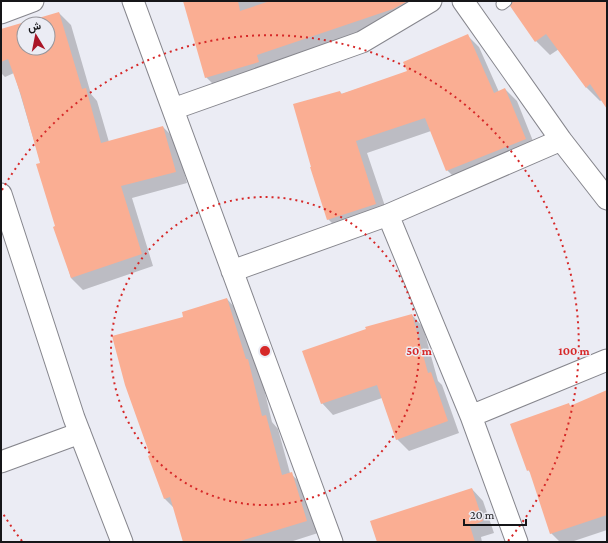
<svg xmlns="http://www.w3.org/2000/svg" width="608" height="543" font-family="'Crimson Pro',Vazirmatn,serif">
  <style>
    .shadow { fill: #0003; fill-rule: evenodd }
    .building { fill: #faae93; fill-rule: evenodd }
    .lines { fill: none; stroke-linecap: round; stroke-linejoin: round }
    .service-casing { stroke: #86868d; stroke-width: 13 }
    .minor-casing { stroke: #86868d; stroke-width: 23 }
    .service { stroke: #fff; stroke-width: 11 }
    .minor { stroke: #fff; stroke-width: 21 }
    .ring { fill: none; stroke: #d62828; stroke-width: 2; stroke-dasharray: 2 4 }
    .centre { fill: #d62828; stroke: #ebecf4; stroke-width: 2 }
    .ring-label { font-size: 12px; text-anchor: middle; font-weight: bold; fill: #d62828; stroke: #ebecf4; stroke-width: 3; stroke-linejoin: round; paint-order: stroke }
  </style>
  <rect width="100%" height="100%" fill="#ebecf4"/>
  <path class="shadow" d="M184,1h234l3,10 -203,78 -12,-12z
    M510,1h97v106l-5,-7 -2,1 -14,-14 -27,-38 -9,6 -14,-14z
    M59,13l12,12 20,69 6,7 12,41 54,-15 12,12 12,44 -55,15 21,68 -70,24 -12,-12 -15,-51 -15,-63 -27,-91 -9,4 -4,-4v-43zM24,24h24v24h-24z
    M468,36l11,11 20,45 6,-3 12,12 20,50 -78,31 -12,-12 -16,-39 -64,22 21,62 -48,16 -12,-12 12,-127 2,2 67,-22z
    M227,299l12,13 18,57 3,3 12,50 6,7 12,44 14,13 14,47 -28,9h-106l-10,-34 -9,-9 -13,-43 33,-138z
    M412,315l11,12 15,54 4,4 17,48 -50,18 -12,-12 -15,-41 -49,17 -11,-12z
    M607,391v139l-36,12h-11l-9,-9 -19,-59 -4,-4 40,-66 4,3z
    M472,489l11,12 11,32 -13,4 1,5h-104z"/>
  <path class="building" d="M183,1h55l2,10 30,-10h138l-15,8 -136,46 2,7 -54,16z
    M513,1h94v108l-17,-25 -4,4 -40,-54 -11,8 -25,-36z
    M59,12l23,77 4,-1 15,55 62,-17 13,46 -55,14 21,68 -71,24 -18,-51 2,-1 -19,-62 4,-1 -19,-68 -13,-36 -7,3v-33zM24,24h24v24h-24z
    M468,34l26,59 11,-5 21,51 -80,32 -21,-53 -69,23 20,63 -49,16 -17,-53h1l-18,-63 47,-13 1,3 66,-23 -4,-9z
    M227,298l19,61h2l14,57 4,-1 16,60 10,-3 15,49 -70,21h-54l-13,-45 -6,2 -16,-43 2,-1 -25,-70 -13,-49 71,-19 -1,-5z
    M412,314l16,59 3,-1 17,49 -52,19 -19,-55 -56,19 -19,-53 64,-22 -1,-2z
    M607,390v125l-57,19 -21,-64 -2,1 -17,-47 59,-21 1,3z
    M472,488l11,33 -13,5 5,16h-98l-7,-21z"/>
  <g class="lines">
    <defs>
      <path id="service" d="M502,4l4,-3"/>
      <path id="minor" d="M133,1l199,541
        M463,1l98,139 46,59
        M1,13l32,-12
        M173,109l189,-67 69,-41
        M1,194l73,224 48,124
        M388,215l83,201 46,126
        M232,271l156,-56 173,-75
        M471,416l136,-56
        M1,462l79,-29"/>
    </defs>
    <use href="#service" class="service-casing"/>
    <use href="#minor" class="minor-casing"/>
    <use href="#service" class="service"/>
    <use href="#minor" class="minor"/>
  </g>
  <g class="ring">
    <circle cx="265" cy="351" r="154"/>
    <path d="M22 541A309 309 0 0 1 2 512M2 190A309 309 0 1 1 508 541"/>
  </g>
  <circle cx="265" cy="351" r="6" class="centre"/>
  <g class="ring-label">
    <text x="419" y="355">50 m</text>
    <text x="574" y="355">100 m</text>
  </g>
  <rect width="608" height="543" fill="none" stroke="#161619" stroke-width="4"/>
  <g transform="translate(36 36) rotate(350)"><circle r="19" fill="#ebecf4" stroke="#96969c"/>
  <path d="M0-3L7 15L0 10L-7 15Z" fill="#aa1527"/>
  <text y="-6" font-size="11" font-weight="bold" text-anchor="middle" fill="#161619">ش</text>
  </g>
  <path d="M464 519v6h62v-6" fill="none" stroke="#161619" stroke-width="2"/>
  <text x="470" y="519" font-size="12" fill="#161619" stroke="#ebecf4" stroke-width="3" paint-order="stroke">20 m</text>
</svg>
